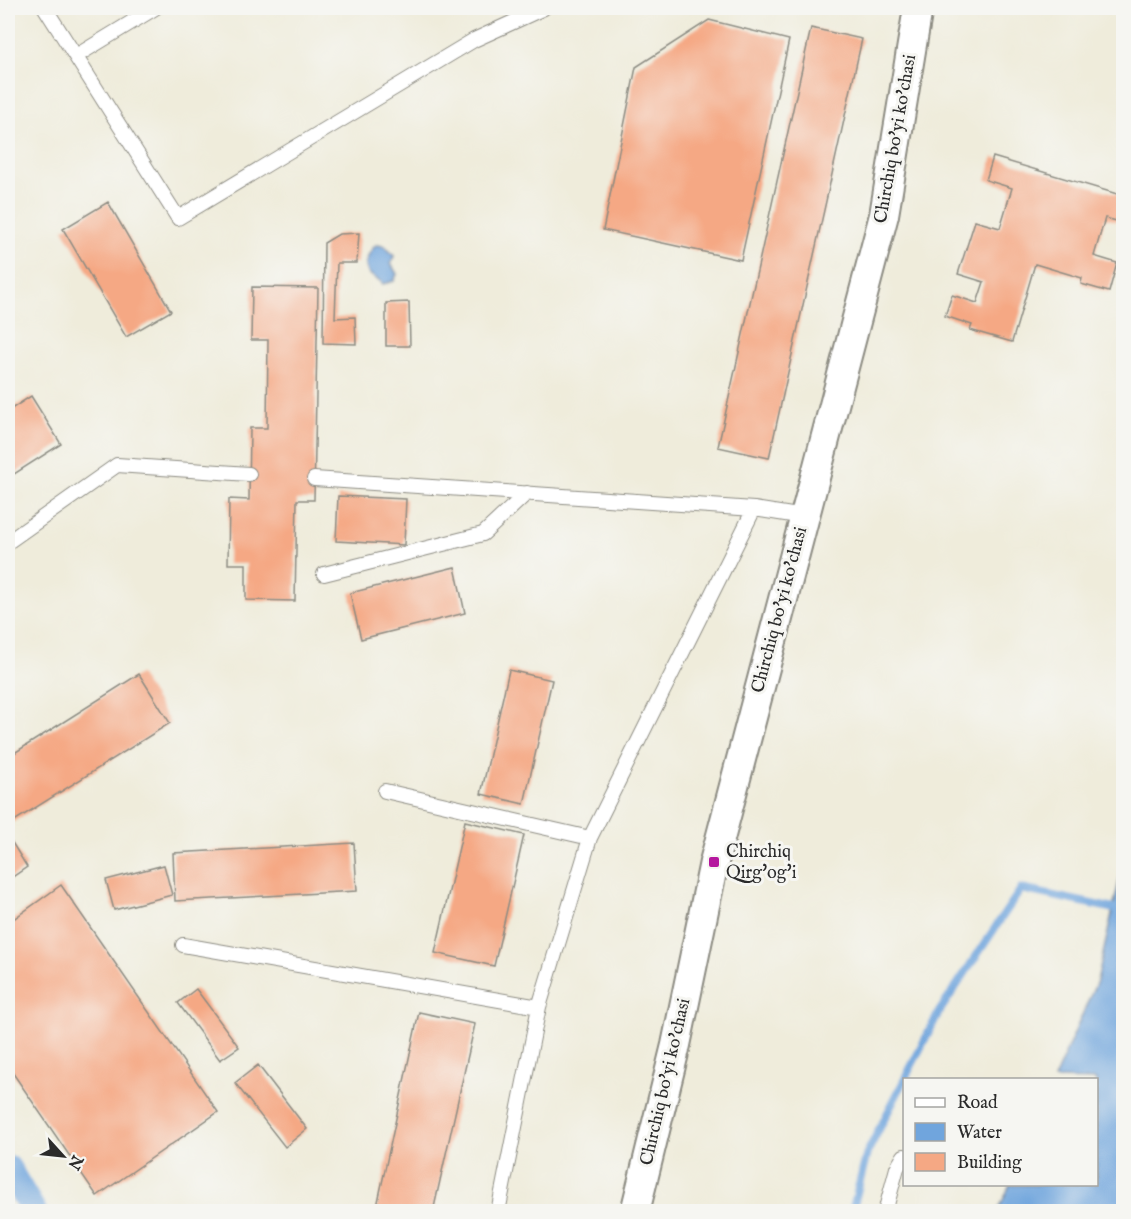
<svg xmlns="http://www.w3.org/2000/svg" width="1131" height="1219" font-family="'IM FELL English',serif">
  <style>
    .water { fill: #70a5dd; stroke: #4e6884; stroke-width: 1.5 }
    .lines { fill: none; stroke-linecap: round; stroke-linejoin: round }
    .stream { stroke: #70a5dd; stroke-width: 8 }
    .canal { stroke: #70a5dd; stroke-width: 26 }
    .building { fill: #f5a884 }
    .lane-casing { stroke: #8d8c83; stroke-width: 16 }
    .street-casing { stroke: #8d8c83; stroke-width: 32 }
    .lane { stroke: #fff; stroke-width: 14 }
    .street { stroke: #fff; stroke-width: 28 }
    .poi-dot { fill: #b5179e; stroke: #f6f6f2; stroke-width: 2 }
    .labels { text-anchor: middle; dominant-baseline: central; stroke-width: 6; stroke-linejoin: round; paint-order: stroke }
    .street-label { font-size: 18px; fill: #2b2b2b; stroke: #f6f6f2 }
    .poi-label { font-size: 18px; fill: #2b2b2b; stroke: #f6f6f2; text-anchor: start }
  </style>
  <rect width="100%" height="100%" fill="#f6f6f2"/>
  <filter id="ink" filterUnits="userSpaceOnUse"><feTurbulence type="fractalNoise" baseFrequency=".0167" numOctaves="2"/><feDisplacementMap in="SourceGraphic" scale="12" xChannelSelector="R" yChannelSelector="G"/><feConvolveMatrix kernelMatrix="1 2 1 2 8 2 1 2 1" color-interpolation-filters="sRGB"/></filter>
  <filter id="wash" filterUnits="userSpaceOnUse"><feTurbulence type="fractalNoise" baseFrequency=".008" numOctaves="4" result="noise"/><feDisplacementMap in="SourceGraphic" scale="24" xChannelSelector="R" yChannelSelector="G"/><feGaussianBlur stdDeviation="1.35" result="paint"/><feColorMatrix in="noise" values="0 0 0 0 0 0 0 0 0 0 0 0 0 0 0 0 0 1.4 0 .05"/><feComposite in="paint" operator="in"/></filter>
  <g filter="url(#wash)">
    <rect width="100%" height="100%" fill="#efecdb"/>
    <path class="water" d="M376,245l9,1 9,10 -3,8 6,10 -3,7 -11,3c-4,-6 -7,-4 -11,-8 -12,-9 -3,-24 4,-31z
      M1123,864v347h-125l12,-26 86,-1v-104l-42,-1 43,-98z"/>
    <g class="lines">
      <path class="stream" d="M852,1212l15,-59 72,-141 82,-123 103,22"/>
      <path class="canal" d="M8,1168l26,44"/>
    </g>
    <g id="blocks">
      <path class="building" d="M709,20l80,20 -48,220 -138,-30 33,-163z
        M811,28l51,11 -93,419 -51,-11z
        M993,157l131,39v27l-19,-5 -11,38 23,7 -8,29 -28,-8 1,-6 -47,-14 -23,78 -42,-12 2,-5 -27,-9 7,-21 25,8 7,-21 -26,-8 17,-53 25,7 12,-40 -26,-8z
        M108,202l63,109 -45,26 -63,-108z
        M359,233l-2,30h-20l-2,55 20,-1 1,27 -33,-1 1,-100 15,-9z
        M252,287l66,1 -4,212h-17l-2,101 -49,-1v-36h-18l1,-65 20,1 1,-72h17l1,-88h-17z
        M409,302l1,44h-24v-43z
        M31,396l30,48 -53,34v-67z
        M338,496l68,3 -2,46 -68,-4z
        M455,567l10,46 -104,26 -11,-46z
        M509,670l43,10 -28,124 -43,-10z
        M139,674l31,49 -162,102v-68z
        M465,821l59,14 -30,131 -59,-13z
        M8,836l19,31 -19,13z
        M354,843l3,48 -182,10 -2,-48z
        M164,865l8,30 -58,15 -8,-30z
        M61,885l157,227 -121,84 -89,-130v-143z
        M196,989l43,58 -19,13 -42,-57z
        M419,1012l56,12 -42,188h-55l-2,-1z
        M258,1065l49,64 -22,18 -50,-64z"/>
    </g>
  </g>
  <g filter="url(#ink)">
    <use href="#blocks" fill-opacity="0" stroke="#8d8c83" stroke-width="1.5"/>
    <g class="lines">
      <defs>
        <path id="lane" d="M45,8l133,210 296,-178 70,-32
          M76,56l79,-48
          M314,479l440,30 50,8
          M8,542l109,-77 132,9
          M324,574l159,-40 44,-41
          M385,791l205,47
          M183,945l356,62
          M498,1212l41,-205 51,-169 164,-329
          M885,1212l12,-44 7,-12"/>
        <path id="street" d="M635,1212l41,-167 38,-183 170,-647 34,-207"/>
      </defs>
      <use href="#lane" class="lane-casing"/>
      <use href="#street" class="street-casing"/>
      <use href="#lane" class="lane"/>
      <use href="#street" class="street"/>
    </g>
  </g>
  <rect class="poi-dot" x="708" y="856" width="12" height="12" rx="3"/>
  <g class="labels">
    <g class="street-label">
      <text transform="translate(896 139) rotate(-80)">Chirchiq bo'yi ko'chasi</text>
      <text transform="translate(780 610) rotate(-75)">Chirchiq bo'yi ko'chasi</text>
      <text transform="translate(666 1082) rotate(-77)">Chirchiq bo'yi ko'chasi</text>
    </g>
    <g class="poi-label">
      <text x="726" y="852">Chirchiq<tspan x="726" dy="21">Qirg'og'i</tspan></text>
    </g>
  </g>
  <rect width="1131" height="1219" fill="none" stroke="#f6f6f2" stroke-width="30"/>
  <rect x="903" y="1078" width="195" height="108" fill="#f6f6f2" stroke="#a5a5a2" stroke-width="1.5"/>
  <rect x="915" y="1098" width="30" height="9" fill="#ffffff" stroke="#a5a5a2" stroke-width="1.5"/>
  <text x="957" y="1108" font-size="18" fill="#2b2b2b">Road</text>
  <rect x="915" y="1123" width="30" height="18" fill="#70a5dd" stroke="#a5a5a2" stroke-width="1.5"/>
  <text x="957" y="1138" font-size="18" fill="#2b2b2b">Water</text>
  <rect x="915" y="1153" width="30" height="18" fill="#f5a884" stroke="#a5a5a2" stroke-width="1.5"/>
  <text x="957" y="1168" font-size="18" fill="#2b2b2b">Building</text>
  <g transform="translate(63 1156) rotate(117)" stroke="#f6f6f2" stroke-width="4.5" paint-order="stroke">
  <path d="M0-4.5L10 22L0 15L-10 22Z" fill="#2b2b2b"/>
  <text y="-9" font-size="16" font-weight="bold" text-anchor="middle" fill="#2b2b2b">N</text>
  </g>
</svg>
